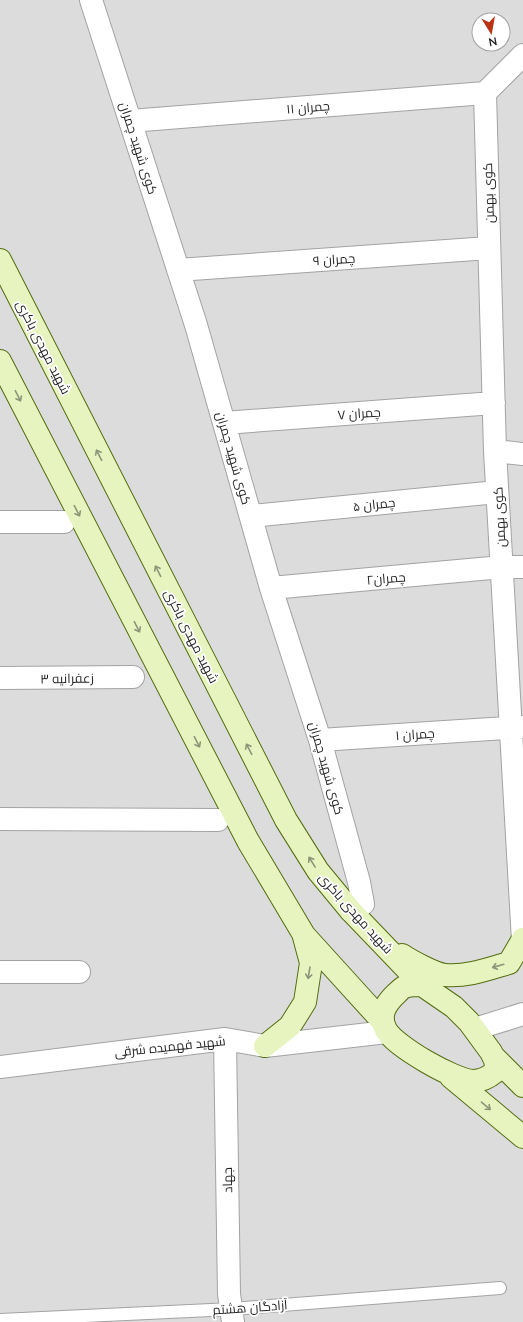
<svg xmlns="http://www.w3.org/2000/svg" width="523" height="1322" font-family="Lato,Cairo,sans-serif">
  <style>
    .residential { fill: #dddcdc; fill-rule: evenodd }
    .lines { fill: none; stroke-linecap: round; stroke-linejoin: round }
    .lane-casing { stroke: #a3a3a3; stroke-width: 14 }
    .street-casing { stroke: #a3a3a3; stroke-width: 24 }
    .secondary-casing { stroke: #526d10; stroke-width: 24 }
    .lane { stroke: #fff; stroke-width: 12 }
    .street { stroke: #fff; stroke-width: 22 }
    .secondary { stroke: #e8f4c0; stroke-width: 22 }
    .oneway { stroke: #8e9478 }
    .labels { text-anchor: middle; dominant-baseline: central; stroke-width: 3.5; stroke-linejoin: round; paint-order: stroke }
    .street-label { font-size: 13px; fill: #1f1f1f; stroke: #fff }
  </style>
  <rect width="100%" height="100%" fill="#efeee6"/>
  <path class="residential" d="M0,0h523v1322h-523zM479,20h24v24h-24z"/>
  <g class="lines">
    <defs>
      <path id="lane" d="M0,1320l232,-11 268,-21"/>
      <path id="street" d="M91,0l105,325 75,263 49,152 39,142 4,22 -12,7
        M485,93l10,358 28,490
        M485,93l38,-38
        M130,121l355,-28
        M178,270l311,-22
        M224,423l270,-20
        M495,451l28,3
        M251,516l246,-24
        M0,522h64
        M271,588l231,-21h21
        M0,678l133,-1
        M320,740l203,-13
        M0,819l218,1
        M0,972h79
        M475,1029l48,-15
        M225,1039l4,255 4,28
        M0,1067l225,-28 40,7 122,-14"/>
      <path id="secondary" d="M0,260l286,560 32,51 33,40 71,74
        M0,361l248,480 56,94 79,87
        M402,955c9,6 33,19 43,20 22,2 43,-6 64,-12l14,-24
        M422,985l32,22 15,15 22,30 5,10 -1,10c-6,5 -14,9 -22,9 -19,-1 -77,-34 -87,-51 -8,-15 0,-27 11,-37 2,-2 5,-5 7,-6 5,-2 13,-2 18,-2z
        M265,1046l25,-20 15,-24 6,-39 -7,-26
        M493,1056l30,30
        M451,1077l72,60"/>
    </defs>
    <use href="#lane" class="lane-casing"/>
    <use href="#street" class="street-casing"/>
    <use href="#secondary" class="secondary-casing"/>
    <use href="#lane" class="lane"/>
    <use href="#street" class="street"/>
    <use href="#secondary" class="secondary"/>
  </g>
  <defs><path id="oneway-shaft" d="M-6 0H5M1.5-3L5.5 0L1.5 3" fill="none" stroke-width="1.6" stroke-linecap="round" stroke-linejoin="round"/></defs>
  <g class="oneway">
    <use href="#oneway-shaft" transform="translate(18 396) rotate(63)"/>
    <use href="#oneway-shaft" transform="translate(99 455) rotate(-117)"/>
    <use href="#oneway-shaft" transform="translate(77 511) rotate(63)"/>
    <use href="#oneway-shaft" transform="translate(158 571) rotate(-117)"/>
    <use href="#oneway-shaft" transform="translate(137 627) rotate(63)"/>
    <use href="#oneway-shaft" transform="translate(197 742) rotate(63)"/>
    <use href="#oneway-shaft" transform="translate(249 749) rotate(-117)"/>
    <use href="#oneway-shaft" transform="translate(312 862) rotate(-122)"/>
    <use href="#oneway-shaft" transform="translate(498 966) rotate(164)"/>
    <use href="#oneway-shaft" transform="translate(309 973) rotate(99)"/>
    <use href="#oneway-shaft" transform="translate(486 1106) rotate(40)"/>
  </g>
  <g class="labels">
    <g class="street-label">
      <text transform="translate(308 107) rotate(-5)">چمران ۱۱</text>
      <text transform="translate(139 148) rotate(72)">کوی شهید چمران</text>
      <text transform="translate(488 193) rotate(-92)">کوی بهمن</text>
      <text transform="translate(334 259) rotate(-4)">چمران ۹</text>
      <text transform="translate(44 347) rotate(63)">شهید مهدی باکری</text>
      <text transform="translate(359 413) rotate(-4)">چمران ۷</text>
      <text transform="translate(234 458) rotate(74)">کوی شهید چمران</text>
      <text transform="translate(374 504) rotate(-6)">چمران ۵</text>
      <text transform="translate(499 517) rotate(-93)">کوی بهمن</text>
      <text transform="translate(386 578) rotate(-5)">چمران۲</text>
      <text transform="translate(192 636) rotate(63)">شهید مهدی باکری</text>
      <text transform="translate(67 678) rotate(-1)">زعفرانیه ۳</text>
      <text transform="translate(415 734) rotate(-4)">چمران ۱</text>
      <text transform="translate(327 768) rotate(74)">کوی شهید چمران</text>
      <text transform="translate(356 913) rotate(48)">شهید مهدی باکری</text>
      <text transform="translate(170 1046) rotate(-6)">شهید فهمیده شرقی</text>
      <text transform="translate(227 1180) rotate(-91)">جهاد</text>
      <text transform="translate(250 1307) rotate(-4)">آزادگان هشتم</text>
    </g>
  </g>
  <g transform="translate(491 32) rotate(169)"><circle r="19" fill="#ffffff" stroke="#a5a5a5"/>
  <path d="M0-3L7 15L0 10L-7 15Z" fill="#bb3113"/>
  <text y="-6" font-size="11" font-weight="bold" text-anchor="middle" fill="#1f1f1f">N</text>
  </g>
</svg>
